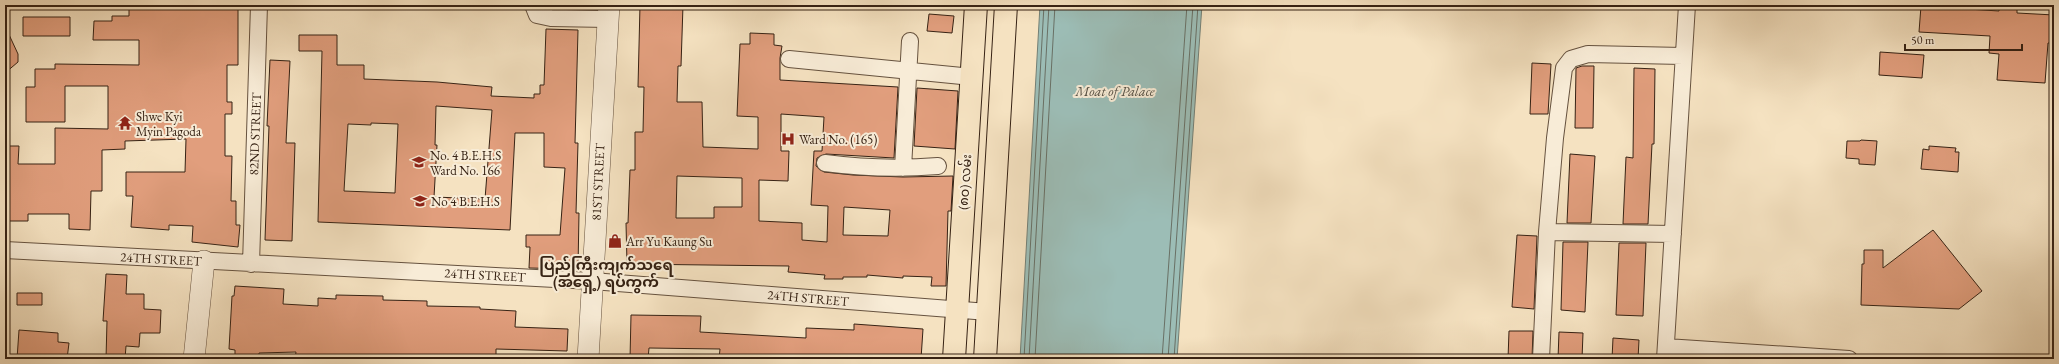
<svg xmlns="http://www.w3.org/2000/svg" width="2059" height="364" font-family="'EB Garamond','Noto Sans Myanmar',serif">
  <style>
    .water { fill: #9cbdb6; stroke: #737f75 }
    .lines { fill: none; stroke-linecap: round; stroke-linejoin: round }
    .shore { stroke: #697065; stroke-width: 1 }
    .building { fill: #e19e7d; stroke: #362214; fill-rule: evenodd }
    .minor-casing { stroke: #66523f; stroke-width: 18 }
    .tertiary-casing { stroke: #66523f; stroke-width: 22 }
    .primary-casing { stroke: #362214; stroke-width: 24 }
    .minor { stroke: #f8ecd7; stroke-width: 16 }
    .tertiary { stroke: #f8ecd7; stroke-width: 21 }
    .primary { stroke: #f5e2c1; stroke-width: 22 }
    .labels { text-anchor: middle; dominant-baseline: central; stroke-width: 4; stroke-linejoin: round; paint-order: stroke }
    .poi-label { font-size: 13px; fill: #362214; stroke: #f8ecd7; text-anchor: start }
    .street-label { font-size: 13px; fill: #362214; stroke: #f8ecd7 }
    .water-label { font-size: 14px; font-style: italic; fill: #555045; stroke: #f8ecd7 }
    .quarter-label { font-size: 15px; font-weight: bold; fill: #362214; stroke: #f8ecd7 }
  </style>
  <rect width="100%" height="100%" fill="#f5e2c1"/>
  <filter id="stains"><feTurbulence type="fractalNoise" baseFrequency=".005" numOctaves="4"/><feColorMatrix values="0 0 0 0 .2 0 0 0 0 .09 0 0 0 0 .02 0 0 0 .5 -.17"/></filter>
  <radialGradient id="worn" r=".72"><stop offset=".6" stop-color="#630" stop-opacity="0"/><stop offset="1" stop-color="#630" stop-opacity=".3"/></radialGradient>
  <path class="water" d="M1040,5h162l-25,354h-157z"/>
  <g class="lines">
    <path class="shore" d="M1024,359l20,-354
      M1029,359l20,-354
      M1035,359l20,-354
      M1162,359l25,-354
      M1168,359l25,-354
      M1174,359l24,-354"/>
  </g>
  <path class="building" d="M129,5l109,3v57h-11v37h5v12h-7v42h7l-1,45h5v24h4l-2,22 -46,-5 1,-16 -24,-1v5l-38,-3 2,-31h-7v-24h59l1,-33 -61,2v8l-23,1v41h-11l-1,39 -21,-1v-15h-41v7h-20v-5h-3v-70h14l-1,18h37v-36l53,1v-43h-43v36h-39v-35h9v-18h20v-5l84,1v-25h-46l1,-19h18v-5h17z
    M640,5h43l-2,61h-3l-1,36h25l1,45 55,2v-32l-21,-1 3,-72h10v-11l24,1v11l8,1 -2,12v22l118,7 -4,71 -68,-4 -9,4 -1,8 8,6 29,3 50,2 50,-1 -2,35h-3l-2,75h-15l1,-9 -29,-1v2l-36,-3v2h-24v2h-19l1,-4 -37,-3 1,-6 -162,-2 -1,-41h2l2,-53h5v-38h8l1,-45h-6zM781,114l43,3 -2,34h-8l-3,54 17,1 -1,36 -25,-2v-17l-43,-2v-41l29,1 1,-30h-8zM677,176l65,2v29h-28v11h-38zM844,207l46,3 -2,26 -45,-1z
    M1999,5l18,1v7l37,2v28h-6l-3,40 -48,-3 2,-26 -10,-1 1,-17 -71,-4 2,-26 78,5z
    M929,14l25,2 -2,17 -25,-2z
    M23,17h47v19h-47z
    M5,26l13,28v8l-13,11z
    M546,29l32,1 -3,113h3l-2,70h3l-1,56 -49,-1 1,-21h-4v-12h34l5,-67 -21,-1v-34h-29l-5,97 -192,-8 4,-171h-23v-16h38v30h27v14l73,3 55,5 -1,9 43,2v-4h6v-9h4zM436,106l56,4 -7,89 -51,-2 3,-52h-2zM371,123l27,1 -3,69 -51,-2 4,-67 23,1z
    M1880,52l44,3 -2,23 -43,-3z
    M270,60l20,1 -4,82h9l-3,98 -27,-1 4,-114h-2z
    M1532,63l19,1 -3,50h-18z
    M1582,66h12l-1,62h-18l1,-60z
    M1634,68l21,1 -1,75h-2l-4,80h-25l3,-67 7,1z
    M917,88l41,3 -3,58 -41,-3z
    M1861,140l16,1 -2,24 -16,-1v-5l-13,-1 1,-17h13z
    M1929,146l27,2 -1,4h4l-1,20 -37,-3 2,-20 6,1z
    M1570,154l25,2 -4,67h-24z
    M1933,230l49,61 -23,18 -98,-4 1,-41h2v-14h19v18z
    M1517,235l20,1 -3,73 -22,-2z
    M1563,242h25l-3,70 -24,-2z
    M1619,243h27l-3,73 -27,-1z
    M106,274l21,1 -1,19h18v15l17,1 -1,23h-20l-1,14 -13,-1 -1,13h-19l1,-38h-4z
    M235,286l49,3 -1,15 35,2v-8l18,1v-4l47,1v4l44,1v5l53,1v2l36,2 -1,16 53,2 -1,22 -71,-2v8h-10v2h-191l1,-7 -37,1v6h-24v-9l-6,-1 3,-53h2z
    M17,293h25v12h-25z
    M631,315l70,1 -1,16 106,6v-10l48,2v-6l69,5 -2,30h-202l1,-10 -71,-1 -1,11h-18z
    M19,330l39,3v9l11,1 -2,16h-50z
    M1509,331h24l-1,28h-24z
    M1559,332l24,1 -1,26h-24z
    M1613,338l26,2 -1,19h-26z"/>
  <g class="lines">
    <defs>
      <path id="minor" d="M533,5l4,10 14,3 57,1
        M789,59l183,18
        M825,163c38,5 74,6 113,3
        M903,168l7,-127
        M1547,232l126,2
        M5,250l587,31 396,31
        M251,264l8,-259
        M1666,347l183,12
        M1541,359l6,-127 8,-94 9,-70 7,-9 17,-5 95,2
        M1665,359l22,-354"/>
      <path id="tertiary" d="M194,359l10,-98
        M588,359l21,-354"/>
      <path id="primary" d="M954,359l22,-354
        M985,359l21,-354"/>
    </defs>
    <use href="#minor" class="minor-casing"/>
    <use href="#tertiary" class="tertiary-casing"/>
    <use href="#primary" class="primary-casing"/>
    <use href="#minor" class="minor"/>
    <use href="#tertiary" class="tertiary"/>
    <use href="#primary" class="primary"/>
  </g>
  <defs>
    <symbol id="temple-bare" viewBox="-9 -9 18 18"><path d="M0-6L5-2H3V0L6.5 2.5H4V6H1.5V3h-3V6H-4V2.5H-6.5L-3 0V-2H-5Z" fill="#8f2418" stroke="#f8ecd7" stroke-width="2.5" paint-order="stroke"/></symbol>
    <symbol id="hospital-bare" viewBox="-9 -9 18 18"><path d="M-5-5h3v3.5h4V-5h3V5h-3V1.5h-4V5h-3Z" fill="#8f2418" stroke="#f8ecd7" stroke-width="2.5" paint-order="stroke"/></symbol>
    <symbol id="school-bare" viewBox="-9 -9 18 18"><path d="M0-5L7-2L0 1L-7-2ZM-4 1L0 2.5L4 1V4Q0 6-4 4Z" fill="#8f2418" stroke="#f8ecd7" stroke-width="2.5" paint-order="stroke"/></symbol>
    <symbol id="shop-bare" viewBox="-9 -9 18 18"><path d="M-5-2.5h2.3a2.7 3.5 0 0 1 5.4 0H5L5.5 6h-11ZM-1.5-2.5h3a1.5 2.3 0 0 0-3 0Z" fill="#8f2418" stroke="#f8ecd7" stroke-width="2.5" paint-order="stroke"/></symbol>
  </defs>
  <g fill-rule="evenodd">
    <use href="#temple-bare" x="115" y="113" width="20" height="20"/>
    <use href="#hospital-bare" x="778" y="129" width="20" height="20"/>
    <use href="#school-bare" x="409" y="152" width="20" height="20"/>
    <use href="#school-bare" x="410" y="191" width="20" height="20"/>
    <use href="#shop-bare" x="605" y="231" width="20" height="20"/>
  </g>
  <g class="labels">
    <g class="poi-label">
      <text x="136" y="116">Shwe Kyi<tspan x="136" dy="15">Myin Pagoda</tspan></text>
      <text x="799" y="139">Ward No. (165)</text>
      <text x="430" y="155">No. 4 B.E.H.S<tspan x="430" dy="15">Ward No. 166</tspan></text>
      <text x="431" y="201">No 4 B.E.H.S</text>
      <text x="626" y="241">Arr Yu Kaung Su</text>
    </g>
    <g class="street-label">
      <text transform="translate(255 134) rotate(-88)">82ND STREET</text>
      <text transform="translate(598 182) rotate(-87)">81ST STREET</text>
      <text transform="translate(965 182) rotate(-86)">(၈၀) လမ်း</text>
      <text transform="translate(161 259) rotate(3)">24TH STREET</text>
      <text transform="translate(485 275) rotate(3)">24TH STREET</text>
      <text transform="translate(808 298) rotate(5)">24TH STREET</text>
    </g>
    <g class="water-label">
      <text x="1115" y="91">Moat of Palace</text>
    </g>
    <g class="quarter-label">
      <text x="606" y="264">ပြည်ကြီးကျက်သရေ<tspan x="606" dy="17">(အရှေ့) ရပ်ကွက်</tspan></text>
    </g>
  </g>
  <rect width="2059" height="364" fill="none" stroke="#f5e2c1" stroke-width="20"/>
  <rect x="6" y="6" width="2047" height="352" fill="none" stroke="#362214" stroke-width="2"/>
  <rect x="10" y="10" width="2039" height="344" fill="none" stroke="#362214"/>
  <path d="M1905 44v6h117v-6" fill="none" stroke="#362214" stroke-width="2"/>
  <text x="1911" y="44" font-size="12" fill="#362214" stroke="#f8ecd7" stroke-width="3" paint-order="stroke">50 m</text>
  <rect width="100%" height="100%" filter="url(#stains)"/>
  <rect width="100%" height="100%" fill="url(#worn)"/>
</svg>
